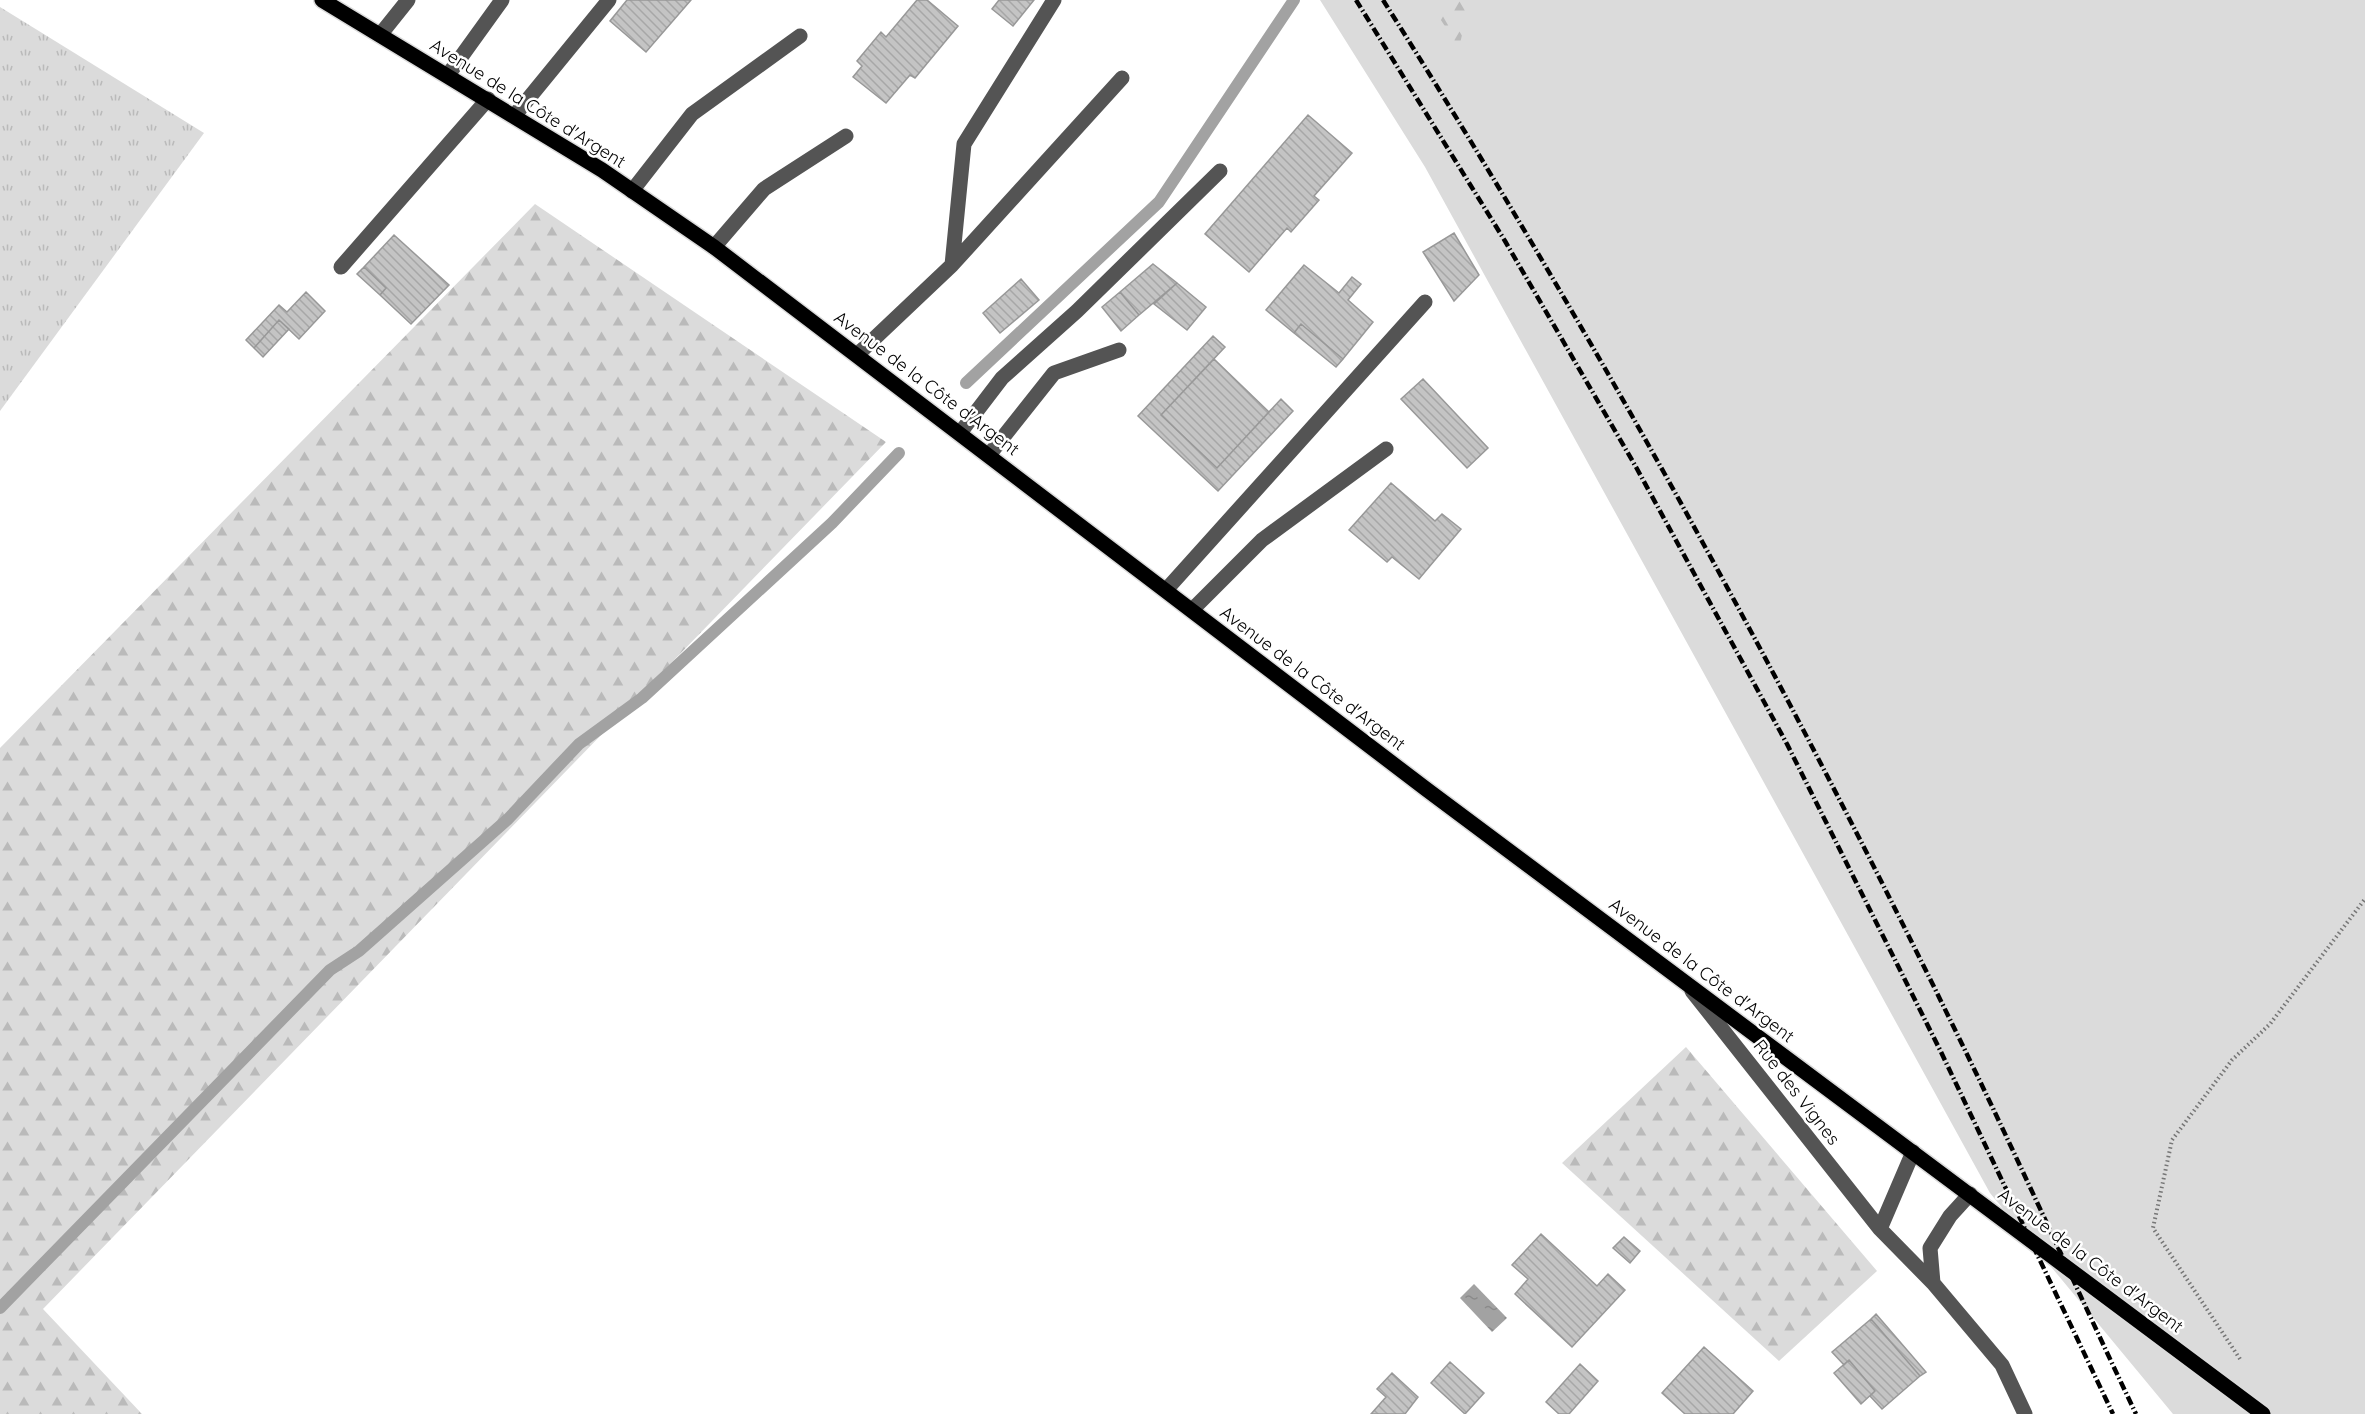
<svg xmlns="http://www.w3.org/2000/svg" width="2365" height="1414" font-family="Quicksand,sans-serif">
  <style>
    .grass { fill: #dbdbdb }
    .forest { fill: url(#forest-firs) }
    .park { fill: url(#park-tufts) }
    .water { fill: url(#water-ripples) }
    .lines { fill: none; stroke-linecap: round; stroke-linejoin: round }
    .stream { stroke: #a2a2a2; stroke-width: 12 }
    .building { fill: url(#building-back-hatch); stroke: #989898; stroke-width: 1.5 }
    .major-casing { stroke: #dbdbdb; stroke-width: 18 }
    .path { stroke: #767676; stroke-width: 4; stroke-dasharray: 1.5 3; stroke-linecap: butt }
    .minor { stroke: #545454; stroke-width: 15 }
    .major { stroke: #000; stroke-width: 15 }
    .rail { stroke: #000; stroke-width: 4.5; stroke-dasharray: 9 3 1.5 3; stroke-linecap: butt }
    .labels { text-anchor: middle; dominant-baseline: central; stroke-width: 5; stroke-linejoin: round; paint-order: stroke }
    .street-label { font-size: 18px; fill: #000; stroke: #fff }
  </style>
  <defs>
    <pattern id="forest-firs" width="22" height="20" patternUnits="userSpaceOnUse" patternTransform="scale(1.5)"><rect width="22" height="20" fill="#dbdbdb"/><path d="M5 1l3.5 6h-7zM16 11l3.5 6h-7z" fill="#bababa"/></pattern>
    <pattern id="park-tufts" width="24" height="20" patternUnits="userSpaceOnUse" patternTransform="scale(1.5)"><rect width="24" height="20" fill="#dbdbdb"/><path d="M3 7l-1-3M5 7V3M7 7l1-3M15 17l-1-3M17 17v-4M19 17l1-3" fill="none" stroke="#bababa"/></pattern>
    <pattern id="water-ripples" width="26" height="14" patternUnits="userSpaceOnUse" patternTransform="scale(1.5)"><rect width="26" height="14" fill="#a2a2a2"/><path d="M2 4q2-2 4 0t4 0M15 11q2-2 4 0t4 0" fill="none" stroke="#8a8a8a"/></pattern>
    <pattern id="building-back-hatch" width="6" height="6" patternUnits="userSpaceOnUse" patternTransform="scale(1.5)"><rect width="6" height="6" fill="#c4c4c4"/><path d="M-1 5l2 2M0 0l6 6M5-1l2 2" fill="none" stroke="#a7a7a7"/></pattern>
  </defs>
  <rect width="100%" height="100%" fill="#fff"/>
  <path class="grass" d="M1320,0h1045v1414h-192l-183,-221 -565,-1026z"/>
  <path class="forest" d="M1428,0h42l-11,48z
    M535,204l351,238 -843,867 99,105h-142v-666z
    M1686,1047l191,224 -98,90 -217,-198z"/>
  <path class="park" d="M0,7l204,126 -204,278z"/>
  <path class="water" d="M1474,1284l33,34 -15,14 -32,-34z"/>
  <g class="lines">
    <path class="stream" d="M966,383l193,-181 135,-202
      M0,1308l330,-338 29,-19 149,-132 71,-75 63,-46 190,-175 67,-70"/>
  </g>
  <path class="building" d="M627,0h64l-45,52 -36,-31z
    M917,0h10l31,26 -43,52 -5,-3 -24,28 -33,-26 9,-11 -5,-5 24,-29 5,5z
    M999,0h35l-21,26 -21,-17z
    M1308,115l44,38 -38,43 5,4 -28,32 -4,-4 -38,44 -44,-38z
    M1454,233l25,42 -25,26 -31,-49z
    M394,235l55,50 -38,39 -31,-29 6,-7 -22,-21z
    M1153,264l24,19 -38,32 -19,-23z
    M1304,265l35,28 13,-16 9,7 -13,16 25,22 -30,37 -42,-35 -7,9 -28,-23z
    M364,267l22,21 -6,7 -23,-21z
    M1021,279l18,21 -39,33 -17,-20z
    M1177,283l29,24 -19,23 -33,-26z
    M306,292l19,19 -26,28 -20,-19 -25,28 -8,-8 33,-35 8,7z
    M1120,292l19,23 -18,16 -19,-24z
    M279,320l10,9 -26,28 -9,-9z
    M1301,324l42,35 -7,8 -42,-34z
    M1213,336l12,11 -64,68 56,53 64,-69 12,12 -75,80 -80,-75z
    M1214,359l55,53 -52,56 -56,-53z
    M1423,379l65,69 -21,20 -66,-69z
    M1391,483l44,38 7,-7 19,15 -42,50 -27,-22 -5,5 -38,-32z
    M1541,1234l56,52 11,-12 17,16 -53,57 -57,-53 13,-15 -16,-14z
    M1624,1237l16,14 -10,12 -17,-15z
    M1876,1314l50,58 -6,4 -49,-57z
    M1871,1319l49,57 -38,33 -12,-13 5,-5 -26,-31 -5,5 -12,-13z
    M1704,1347l49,44 -20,23h-48l-23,-21z
    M1849,1360l26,31 -14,13 -27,-31z
    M1450,1362l34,31 -19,21 -34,-31z
    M1580,1364l18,17 -29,33h-10l-13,-12z
    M1392,1373l26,24 -13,17h-34l15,-17 -9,-8z"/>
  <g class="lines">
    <defs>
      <path id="major" d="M322,0l280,170 112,77 712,542 837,625"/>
    </defs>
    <use href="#major" class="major-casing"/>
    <path class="path" d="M2240,1359l-87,-131 19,-88 60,-80 38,-36 95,-125"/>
    <path class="minor" d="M380,35l28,-35
      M448,75l54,-75
      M515,115l94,-115
      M632,191l60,-77 108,-78
      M714,247l50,-58 82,-53
      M952,265l12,-121 90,-144
      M341,267l147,-168
      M858,354l94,-89 170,-187
      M960,433l42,-55 75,-67 143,-140
      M989,455l65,-82 65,-23
      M1166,590l259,-288
      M1192,610l70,-70 124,-91
      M1692,991l188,238 53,54 69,82 23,49
      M1880,1229l33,-77
      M1933,1283l-3,-35 20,-32 20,-22"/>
    <use href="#major" class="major"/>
    <path class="rail" d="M1356,0l149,241 131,226 151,277 154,308 172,362
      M1383,0c212,335 404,685 578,1042 60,123 116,248 175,372"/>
  </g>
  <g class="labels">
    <g class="street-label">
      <text transform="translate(528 103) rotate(32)">Avenue de la Côte d'Argent</text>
      <text transform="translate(927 383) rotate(37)">Avenue de la Côte d'Argent</text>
      <text transform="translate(1313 678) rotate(37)">Avenue de la Côte d'Argent</text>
      <text transform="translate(1702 970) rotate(37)">Avenue de la Côte d'Argent</text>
      <text transform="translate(1797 1092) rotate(52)">Rue des Vignes</text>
      <text transform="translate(2091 1260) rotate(37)">Avenue de la Côte d'Argent</text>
    </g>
  </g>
</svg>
